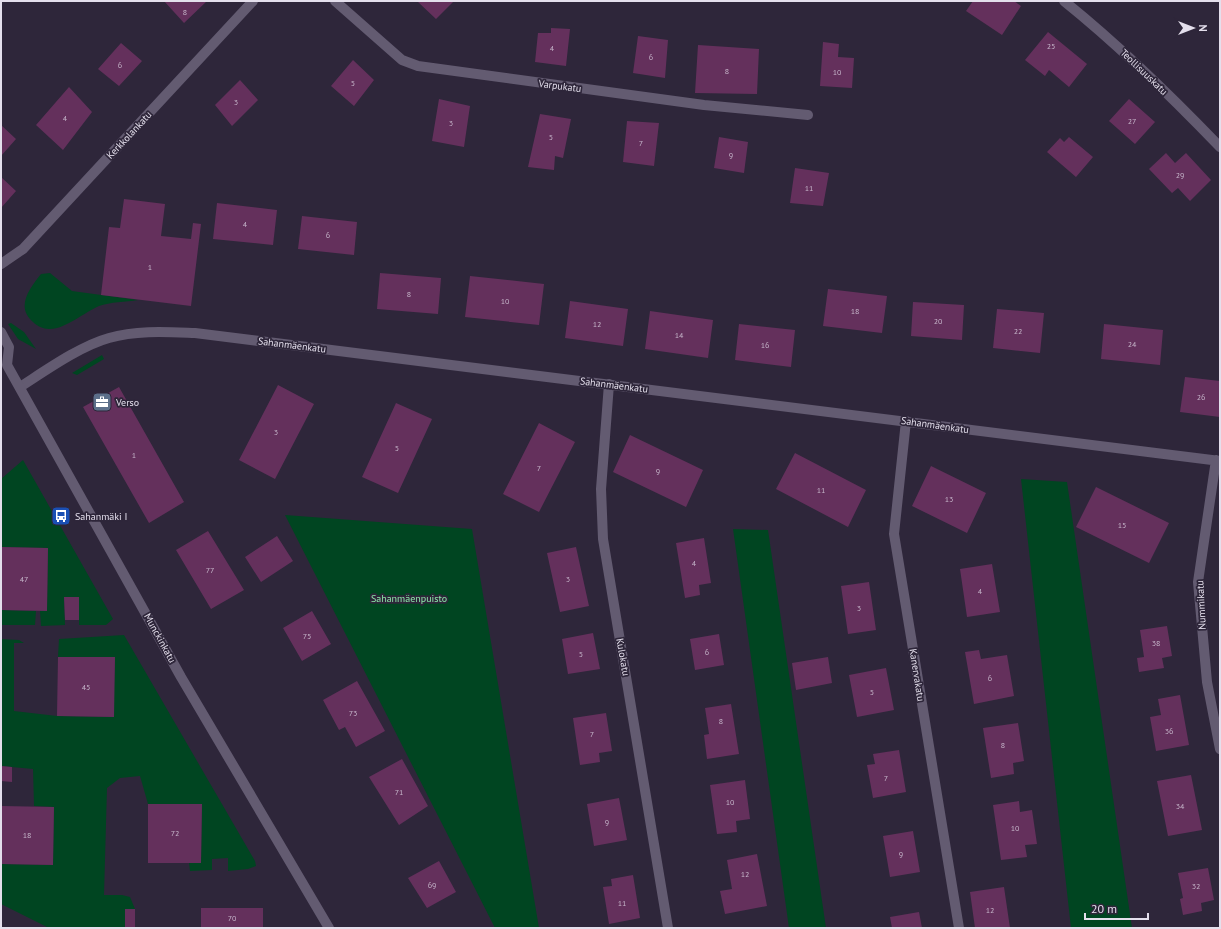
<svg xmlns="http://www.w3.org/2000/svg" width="1221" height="929" font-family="'PT Sans',sans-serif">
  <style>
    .green { fill: #004521 }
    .building { fill: #64305c }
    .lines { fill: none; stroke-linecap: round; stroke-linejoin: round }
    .minor { stroke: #635b71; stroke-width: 10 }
    .secondary { stroke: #635b71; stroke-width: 10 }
    .labels { text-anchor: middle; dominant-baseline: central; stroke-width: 3.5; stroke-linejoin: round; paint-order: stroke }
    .number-label { font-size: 8px; fill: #c4b3c8 }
    .street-label { font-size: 10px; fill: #e4dfec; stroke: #2e263a }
    .poi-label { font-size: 10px; fill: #e4dfec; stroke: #2e263a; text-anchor: start }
    .park-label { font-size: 10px; fill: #8ce9a9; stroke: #2e263a }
  </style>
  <rect width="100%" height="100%" fill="#2e263a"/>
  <path class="green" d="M50,273l22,18 66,9c-12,2 -28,2 -39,6 -14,6 -35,24 -50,23 -6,0 -12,-3 -16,-7 -18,-15 -3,-34 8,-48z
    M11,323l13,9 12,17 -18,-10 -10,-15z
    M102,355l2,4 -27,16 -5,-2z
    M23,460l90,159 -7,6h-27v-28h-15l1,28 -24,1 -1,-15h7l1,-63 -47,-1v-68z
    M1021,479l46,3 65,446h-61z
    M285,515l187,14 67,399h-44z
    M733,529l35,1 58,398h-37z
    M1,610l35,1 -1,14h-34z
    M124,635l131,226 1,5 -8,3 -20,2v-13l-16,1v11l-22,1 -1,-8h12l1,-59h-54l-8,-28 -20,2 -13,10 -3,107h18l8,2 5,12h-10v19h-76l-48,-24v-40l52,1 1,-58 -20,-1 -1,-37 -32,-3v-127l18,1 5,3h-10v68l43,5 56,1 2,-59 -57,-1 1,-18z"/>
  <path class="building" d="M164,1h43l-23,22z
    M417,1h37l-18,18z
    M973,1h41l7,5 -19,29 -36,-24z
    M551,28l19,1 -4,37 -31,-4 3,-29h13z
    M1048,32l39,32 -18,23 -20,-17 -4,6 -20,-16z
    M638,36l30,4 -3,38 -32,-5z
    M823,42l16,2 -1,13 16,1 -2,30 -32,-2z
    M121,43l21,18 -23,25 -21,-17z
    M698,45l61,4 -2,45 -62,-1z
    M353,60l21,20 -20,26 -23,-20z
    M240,80l18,20 -26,26 -17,-21z
    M69,87l23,25 -29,38 -27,-25z
    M439,99l31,7 -6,41 -32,-6z
    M1129,99l26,23 -20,22 -26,-23z
    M540,114l31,5 -8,39 -8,-2 -1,14 -26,-3z
    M627,121l32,2 -5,43 -31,-4z
    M1,125l15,14 -15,17z
    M719,137l29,5 -4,31 -30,-5z
    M1069,137l24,20 -17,20 -29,-25 13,-14 4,4z
    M1166,153l9,10 11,-10 25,27 -21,21 -12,-13 -6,5 -23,-24z
    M795,168l34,5 -6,33 -33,-3z
    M1,177l15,14 -15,17z
    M124,199l41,5 -4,32 30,3 2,-16 8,1 -10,82 -90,-11 8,-68 11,1z
    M217,203l60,7 -4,35 -60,-6z
    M302,216l55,6 -3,33 -56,-6z
    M380,273l61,5 -3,36 -61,-5z
    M470,276l74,8 -5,41 -74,-8z
    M828,289l59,7 -5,37 -59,-7z
    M570,301l58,8 -5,37 -58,-8z
    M913,302l51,3 -2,35 -51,-4z
    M997,309l47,4 -4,40 -47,-5z
    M650,311l63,9 -5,38 -63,-9z
    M739,324l56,6 -4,37 -56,-7z
    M1104,324l59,6 -3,35 -59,-6z
    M1185,377l35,4v36l-40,-5z
    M278,385l36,19 -39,75 -36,-19z
    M119,387l65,115 -35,21 -66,-116z
    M396,403l36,16 -34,74 -36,-16z
    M539,423l36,19 -36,70 -36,-18z
    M630,435l73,35 -17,37 -73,-35z
    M795,453l71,37 -18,37 -72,-38z
    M931,466l55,27 -19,40 -55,-27z
    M1096,487l73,36 -20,40 -73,-36z
    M208,531l36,59 -33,19 -35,-59z
    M277,536l16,25 -32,21 -16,-25z
    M704,538l7,45 -12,2 1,10 -15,3 -9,-55z
    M1,547l47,1 -1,63 -46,-1z
    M576,547l13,59 -29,6 -13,-59z
    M992,564l8,48 -33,5 -7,-48z
    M869,582l7,48 -28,4 -7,-48z
    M64,597h15v23h-14z
    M312,611l19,33 -29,17 -19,-33z
    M1167,626l5,30 -10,2 2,10 -25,4 -2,-14 7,-1 -4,-27z
    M593,633l7,36 -32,5 -6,-35z
    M719,634l5,31 -29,5 -5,-31z
    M979,650l2,9 26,-4 7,41 -40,8 -9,-52z
    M58,657h57l-1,60 -57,-1z
    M828,657l4,26 -36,7 -4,-27z
    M886,668l8,42 -37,7 -8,-42z
    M357,681l28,50 -29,16 -11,-20 -6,3 -16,-30z
    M1180,695l9,50 -33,6 -6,-34 11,-2 -3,-16z
    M731,704l8,50 -32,5 -3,-24 5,-1 -4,-26z
    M606,713l6,38 -13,2 1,9 -20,3 -7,-47z
    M1018,723l6,38 -11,2 1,11 -23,4 -8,-50z
    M899,750l7,42 -33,6 -6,-33 8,-1 -2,-10z
    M402,759l26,47 -29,19 -30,-48z
    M1,766l11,1v15l-11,-1z
    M1191,775l11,55 -34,6 -11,-55z
    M745,780l5,39 -14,2 1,11 -20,2 -7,-49z
    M619,798l8,42 -33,6 -7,-42z
    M1019,801l1,11 12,-2 5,34 -12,1 2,12 -26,3 -8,-55z
    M148,804h54l-1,59h-53z
    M1,806l53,1 -1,58 -52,-1z
    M913,831l7,41 -30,5 -7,-41z
    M757,854l10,52 -42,8 -5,-23 12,-2 -5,-29z
    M439,861l17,31 -29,16 -19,-30z
    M1208,868l6,32 -13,3 1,8 -19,4 -3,-16 3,-1 -5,-25z
    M633,875l7,43 -31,6 -6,-37 9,-1 -1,-7z
    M1004,887l6,41h-35l-5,-36z
    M201,908h62v20h-62z
    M125,909h10v19h-10z
    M919,912l3,16h-30l-2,-11z"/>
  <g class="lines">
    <path class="minor" d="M335,1l67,59 16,6 286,39 104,10
      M1064,1c56,45 107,95 156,146
      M609,384l-8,105 2,50 65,389
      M20,387c25,-16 60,-41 89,-49 28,-8 58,-6 86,-5l1025,128
      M906,421l-12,113 65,394
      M1216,460l-18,122 9,100 13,67"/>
    <path class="secondary" d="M1,264l22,-15 230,-248
      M1,332l8,15 -2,18 174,312 148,251"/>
  </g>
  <defs>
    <symbol id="office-square" viewBox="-11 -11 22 22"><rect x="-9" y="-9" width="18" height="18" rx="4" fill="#5c6f8a" stroke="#2e263a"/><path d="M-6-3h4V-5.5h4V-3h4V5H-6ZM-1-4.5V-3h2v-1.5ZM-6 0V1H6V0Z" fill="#fff"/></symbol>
    <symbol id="bus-square" viewBox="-11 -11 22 22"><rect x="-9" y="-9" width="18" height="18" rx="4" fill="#1a4fb4" stroke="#2e263a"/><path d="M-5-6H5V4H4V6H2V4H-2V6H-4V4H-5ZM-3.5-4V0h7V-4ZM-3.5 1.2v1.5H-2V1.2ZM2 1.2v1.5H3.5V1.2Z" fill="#fff"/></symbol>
  </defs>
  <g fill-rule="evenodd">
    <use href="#office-square" x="91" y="391" width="22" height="22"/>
    <use href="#bus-square" x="50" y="505" width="22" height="22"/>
  </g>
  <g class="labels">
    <g class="number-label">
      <text x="185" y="12">8</text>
      <text x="1051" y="46">25</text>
      <text x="552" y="48">4</text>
      <text x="651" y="57">6</text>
      <text x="120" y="65">6</text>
      <text x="727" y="71">8</text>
      <text x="837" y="72">10</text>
      <text x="353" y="83">5</text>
      <text x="236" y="102">3</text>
      <text x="65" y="118">4</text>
      <text x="1132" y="121">27</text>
      <text x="451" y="123">3</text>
      <text x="551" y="137">5</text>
      <text x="641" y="143">7</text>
      <text x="731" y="155">9</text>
      <text x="1180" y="175">29</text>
      <text x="809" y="188">11</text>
      <text x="245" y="224">4</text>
      <text x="328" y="235">6</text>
      <text x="150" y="267">1</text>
      <text x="409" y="294">8</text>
      <text x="505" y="301">10</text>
      <text x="855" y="311">18</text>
      <text x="938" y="321">20</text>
      <text x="597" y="324">12</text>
      <text x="1018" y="331">22</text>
      <text x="679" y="335">14</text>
      <text x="1132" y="344">24</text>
      <text x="765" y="345">16</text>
      <text x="1201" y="397">26</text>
      <text x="276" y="432">3</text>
      <text x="397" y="448">5</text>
      <text x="134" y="455">1</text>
      <text x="539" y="468">7</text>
      <text x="658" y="471">9</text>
      <text x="821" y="490">11</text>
      <text x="949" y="499">13</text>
      <text x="1122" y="525">15</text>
      <text x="694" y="563">4</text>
      <text x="210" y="570">77</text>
      <text x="24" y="579">47</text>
      <text x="568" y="579">3</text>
      <text x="980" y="591">4</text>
      <text x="859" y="608">3</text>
      <text x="307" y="636">75</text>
      <text x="1156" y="643">38</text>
      <text x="707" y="652">6</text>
      <text x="581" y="654">5</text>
      <text x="990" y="678">6</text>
      <text x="86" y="687">45</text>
      <text x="872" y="692">5</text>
      <text x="353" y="713">73</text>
      <text x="721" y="721">8</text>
      <text x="1169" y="731">36</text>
      <text x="592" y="734">7</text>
      <text x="1003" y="745">8</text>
      <text x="886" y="778">7</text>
      <text x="399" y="792">71</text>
      <text x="730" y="802">10</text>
      <text x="1180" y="806">34</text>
      <text x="607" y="822">9</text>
      <text x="1015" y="828">10</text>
      <text x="175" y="833">72</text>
      <text x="27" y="835">18</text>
      <text x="901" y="854">9</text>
      <text x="745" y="874">12</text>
      <text x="432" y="885">69</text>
      <text x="1196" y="886">32</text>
      <text x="622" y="903">11</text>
      <text x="990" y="910">12</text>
      <text x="232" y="918">70</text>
    </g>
    <g class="street-label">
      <text transform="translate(1144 72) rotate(44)">Teollisuuskatu</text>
      <text transform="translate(560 86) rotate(7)">Varpukatu</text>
      <text transform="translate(129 135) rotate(-47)">Kerkkolankatu</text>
      <text transform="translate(292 345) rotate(7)">Sahanmäenkatu</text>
      <text transform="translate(614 385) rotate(7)">Sahanmäenkatu</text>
      <text transform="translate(935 425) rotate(8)">Sahanmäenkatu</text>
      <text transform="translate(1201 605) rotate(-93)">Nummikatu</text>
      <text transform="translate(160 638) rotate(61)">Munckinkatu</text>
      <text transform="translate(623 657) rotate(80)">Kulokatu</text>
      <text transform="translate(917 675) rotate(81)">Kanervakatu</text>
    </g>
    <g class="poi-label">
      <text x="116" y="402">Verso</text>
      <text x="75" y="516">Sahanmäki I</text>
    </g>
    <g class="park-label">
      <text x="409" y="598">Sahanmäenpuisto</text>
    </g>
  </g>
  <rect width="1221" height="929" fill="none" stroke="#e4dfec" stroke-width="4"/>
  <g transform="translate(1193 28) rotate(90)" stroke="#2e263a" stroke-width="3" paint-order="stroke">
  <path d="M0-3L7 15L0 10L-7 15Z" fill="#e4dfec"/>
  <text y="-6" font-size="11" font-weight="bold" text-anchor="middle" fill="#e4dfec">N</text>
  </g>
  <path d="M1085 913v6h63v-6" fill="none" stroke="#e4dfec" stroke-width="2"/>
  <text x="1091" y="913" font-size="12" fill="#e4dfec" stroke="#2e263a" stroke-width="3" paint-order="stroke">20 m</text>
</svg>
